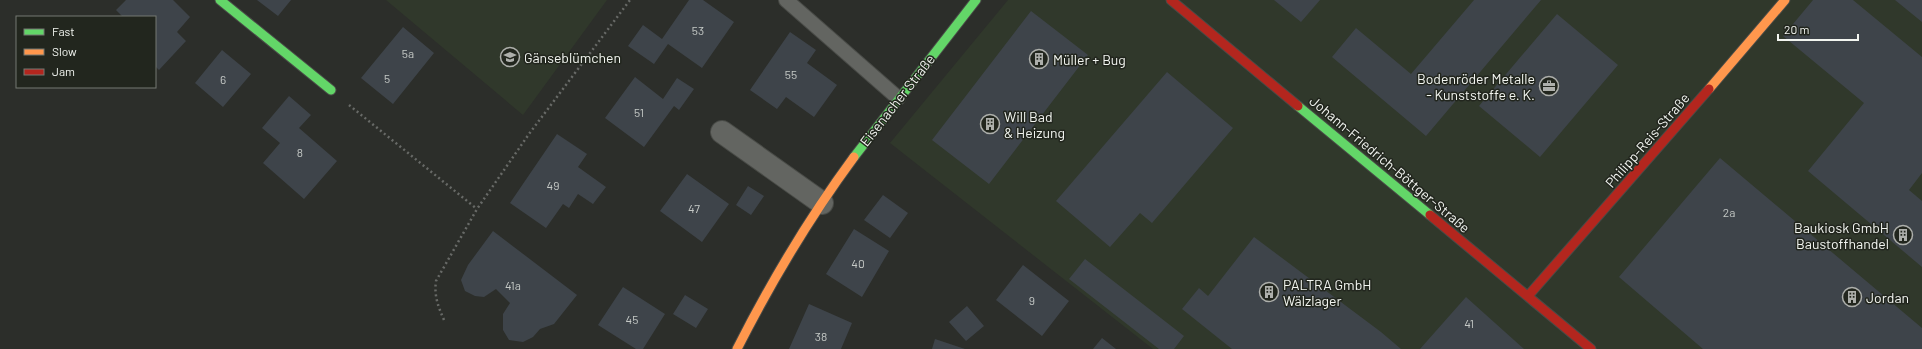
<svg xmlns="http://www.w3.org/2000/svg" width="1922" height="349" font-family="Barlow,sans-serif">
  <style>
    .built { fill: #30382b }
    .building { fill: #3e444a }
    .lines { fill: none; stroke-linecap: round; stroke-linejoin: round }
    .lane-casing { stroke: #494b47; stroke-width: 16 }
    .street-casing { stroke: #494b47; stroke-width: 24 }
    .fast-casing { stroke: #494b47; stroke-width: 11 }
    .slow-casing { stroke: #494b47; stroke-width: 11 }
    .jam-casing { stroke: #494b47; stroke-width: 11 }
    .path { stroke: #686a67; stroke-width: 2.5; stroke-dasharray: 2 3; stroke-linecap: butt }
    .lane { stroke: #636561; stroke-width: 14 }
    .street { stroke: #636561; stroke-width: 22 }
    .fast { stroke: #63d668; stroke-width: 9 }
    .slow { stroke: #ff974d; stroke-width: 9 }
    .jam { stroke: #b3261e; stroke-width: 9 }
    .labels { text-anchor: middle; dominant-baseline: central; stroke-width: 3; stroke-linejoin: round; paint-order: stroke }
    .number-label { font-size: 12px; fill: #c5c9c6 }
    .poi-label { font-size: 14px; fill: #f2f5f0; stroke: #22261e; text-anchor: start }
    .street-label { font-size: 14px; fill: #f2f5f0; stroke: #22261e }
  </style>
  <rect width="100%" height="100%" fill="#2c2e2a"/>
  <path class="built" d="M386,0h221l-84,115z
    M1008,0h914v349h-769l-263,-206z"/>
  <path class="building" d="M126,0h47l17,17 -13,15 9,9 -27,29 -4,-4v-49h-32l-7,-7z
    M257,0h34l-13,16z
    M689,0h14l31,22 -32,46 -34,-24 -14,20 -26,-18 15,-21 19,14z
    M1274,0h46l-19,22z
    M1474,0h67l-115,136 -94,-79 24,-29 55,46z
    M1813,0h40l69,57v116l-13,17 13,11v66l-114,-96 56,-68 -81,-67z
    M1895,0h27v22z
    M1031,11l57,44 -99,129 -57,-44z
    M1557,14l61,51 -78,92 -61,-51z
    M403,27l31,26 -41,51 -32,-26z
    M790,32l26,18 -9,13 30,22 -23,32 -28,-20 -9,12 -27,-19z
    M222,50l29,24 -28,33 -28,-24z
    M1167,72l66,56 -81,95 -12,-10 -30,34 -54,-46z
    M635,77l28,22 14,-21 17,11 -15,21 -5,-4 -30,41 -39,-29z
    M289,96l22,19 -12,13 38,33 -33,38 -41,-36 17,-20 -18,-15z
    M557,134l30,20 -9,13 28,20 -13,17 -15,-10 -9,14 -6,-4 -17,24 -36,-25z
    M1720,158l202,170v21h-219l-84,-72z
    M687,174l42,30 -27,38 -42,-31z
    M748,186l16,10 -13,19 -15,-10z
    M883,195l25,18 -18,25 -26,-18z
    M854,229l35,22 -27,46 -36,-23z
    M493,231l84,64 -23,29 -14,5 -7,8 -10,5 -14,-2 -6,-10v-16l7,-11 -14,-14 -12,8 -9,-1 -10,-5 -4,-11 7,-15z
    M1254,237l127,95 20,17h-169l-50,-40 17,-21 9,8z
    M1085,259l99,77 -10,13h-15l-90,-70z
    M1023,265l46,36 -27,35 -46,-36z
    M623,287l42,27 -22,35h-7l-38,-24z
    M685,295l23,14 -12,19 -23,-14z
    M1466,297l58,52h-104z
    M809,304l43,19 -11,26h-52z
    M967,306l17,20 -18,15 -17,-19z
    M1102,338l14,11h-23z
    M935,339l30,10h-33z"/>
  <g class="lines">
    <defs>
      <path id="lane" d="M786,0l112,98"/>
      <path id="street" d="M722,132l100,71"/>
      <path id="fast" d="M220,0l111,90
        M1298,106l132,109
        M854,157l122,-157"/>
      <path id="slow" d="M1709,89l76,-89
        M737,349c34,-67 72,-131 117,-192"/>
      <path id="jam" d="M1171,0l127,106
        M1430,215l161,134
        M1528,296l181,-207"/>
    </defs>
    <use href="#lane" class="lane-casing"/>
    <use href="#street" class="street-casing"/>
    <use href="#fast" class="fast-casing"/>
    <use href="#slow" class="slow-casing"/>
    <use href="#jam" class="jam-casing"/>
    <path class="path" d="M349,105l128,104
      M444,320c-6,-14 -10,-24 -8,-39l41,-72 52,-75 101,-134"/>
    <use href="#lane" class="lane"/>
    <use href="#street" class="street"/>
    <use href="#fast" class="fast"/>
    <use href="#slow" class="slow"/>
    <use href="#jam" class="jam"/>
  </g>
  <defs>
    <symbol id="school-ring" viewBox="-11 -11 22 22"><circle r="9.5" fill="#22261e" stroke="#adafab" stroke-width="1.5"/><path d="M0-5L7-2L0 1L-7-2ZM-4 1L0 2.5L4 1V4Q0 6-4 4Z" fill="#adafab"/></symbol>
    <symbol id="building-ring" viewBox="-11 -11 22 22"><circle r="9.5" fill="#22261e" stroke="#adafab" stroke-width="1.5"/><path d="M-4-6H4V6H1V3H-1V6H-4ZM-2.5-4.3h1.7v1.8h-1.7ZM.8-4.3h1.7v1.8H.8ZM-2.5-1h1.7V.8h-1.7ZM.8-1h1.7V.8H.8Z" fill="#adafab"/></symbol>
    <symbol id="office-ring" viewBox="-11 -11 22 22"><circle r="9.5" fill="#22261e" stroke="#adafab" stroke-width="1.5"/><path d="M-6-3h4V-5.5h4V-3h4V5H-6ZM-1-4.5V-3h2v-1.5ZM-6 0V1H6V0Z" fill="#adafab"/></symbol>
  </defs>
  <g fill-rule="evenodd">
    <use href="#school-ring" x="499" y="46" width="22" height="22"/>
    <use href="#building-ring" x="1028" y="48" width="22" height="22"/>
    <use href="#office-ring" x="1538" y="75" width="22" height="22"/>
    <use href="#building-ring" x="979" y="113" width="22" height="22"/>
    <use href="#building-ring" x="1892" y="224" width="22" height="22"/>
    <use href="#building-ring" x="1258" y="281" width="22" height="22"/>
    <use href="#building-ring" x="1841" y="286" width="22" height="22"/>
  </g>
  <g class="labels">
    <g class="number-label">
      <text x="698" y="30">53</text>
      <text x="408" y="53">5a</text>
      <text x="791" y="74">55</text>
      <text x="387" y="78">5</text>
      <text x="223" y="79">6</text>
      <text x="639" y="112">51</text>
      <text x="300" y="152">8</text>
      <text x="553" y="185">49</text>
      <text x="694" y="208">47</text>
      <text x="1729" y="212">2a</text>
      <text x="858" y="263">40</text>
      <text x="513" y="285">41a</text>
      <text x="1032" y="300">9</text>
      <text x="632" y="319">45</text>
      <text x="1469" y="323">41</text>
      <text x="821" y="336">38</text>
    </g>
    <g class="poi-label">
      <text x="524" y="57">Gänseblümchen</text>
      <text x="1053" y="59">Müller + Bug</text>
      <text x="1535" y="78" text-anchor="end">Bodenröder Metalle<tspan x="1535" dy="16">- Kunststoffe e. K.</tspan></text>
      <text x="1004" y="116">Will Bad<tspan x="1004" dy="16">&amp; Heizung</tspan></text>
      <text x="1889" y="227" text-anchor="end">Baukiosk GmbH<tspan x="1889" dy="16">Baustoffhandel</tspan></text>
      <text x="1283" y="284">PALTRA GmbH<tspan x="1283" dy="16">Wälzlager</tspan></text>
      <text x="1866" y="297">Jordan</text>
    </g>
    <g class="street-label">
      <text transform="translate(897 100) rotate(-52)">Eisenacher Straße</text>
      <text transform="translate(1647 140) rotate(-49)">Philipp-Reis-Straße</text>
      <text transform="translate(1390 164) rotate(40)">Johann-Friedrich-Böttger-Straße</text>
    </g>
  </g>
  <rect x="16" y="16" width="140" height="72" fill="#22261e" stroke="#757972"/>
  <rect x="24" y="29" width="20" height="6" fill="#63d668" stroke="#757972"/>
  <text x="52" y="36" font-size="12" fill="#f2f5f0">Fast</text>
  <rect x="24" y="49" width="20" height="6" fill="#ff974d" stroke="#757972"/>
  <text x="52" y="56" font-size="12" fill="#f2f5f0">Slow</text>
  <rect x="24" y="69" width="20" height="6" fill="#b3261e" stroke="#757972"/>
  <text x="52" y="76" font-size="12" fill="#f2f5f0">Jam</text>
  <path d="M1778 34v6h80v-6" fill="none" stroke="#f2f5f0" stroke-width="2"/>
  <text x="1784" y="34" font-size="12" fill="#f2f5f0" stroke="#22261e" stroke-width="3" paint-order="stroke">20 m</text>
</svg>
